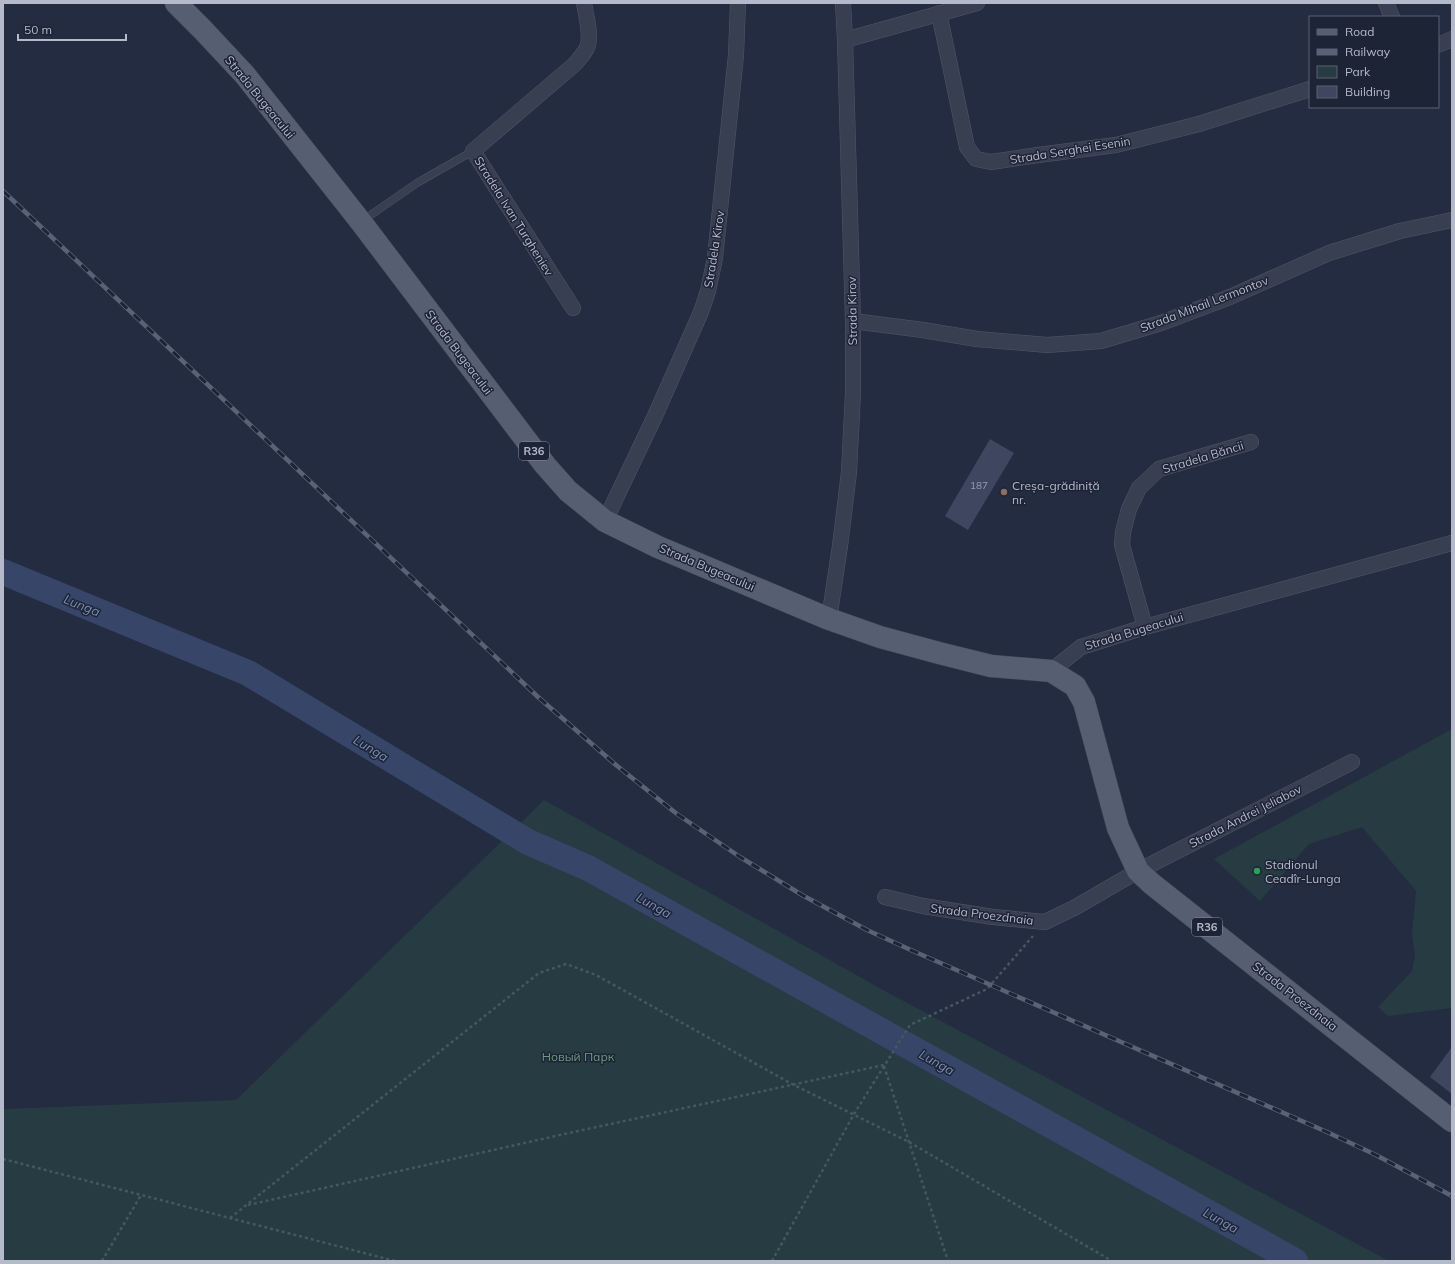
<svg xmlns="http://www.w3.org/2000/svg" width="1455" height="1264" font-family="Mulish,sans-serif">
  <style>
    .green { fill: #263b42 }
    .lines { fill: none; stroke-linecap: round; stroke-linejoin: round }
    .river { stroke: #374569; stroke-width: 26 }
    .building { fill: #3e475f }
    .service-casing { stroke: #505768; stroke-width: 8 }
    .minor-casing { stroke: #505768; stroke-width: 16 }
    .primary-casing { stroke: #42485a; stroke-width: 23 }
    .path { stroke: #44585f; stroke-width: 2.5; stroke-dasharray: 3 3; stroke-linecap: butt }
    .service { stroke: #383f51; stroke-width: 7 }
    .minor { stroke: #383f51; stroke-width: 15 }
    .primary { stroke: #565e71; stroke-width: 22 }
    .rail-casing { stroke: #5a6278; stroke-width: 4.5 }
    .rail { stroke: #1d2436; stroke-width: 3; stroke-dasharray: 9; stroke-linecap: butt }
    .education-dot { fill: #8d6e63; stroke: #1d2436; stroke-width: 1.5 }
    .leisure-dot { fill: #2e9e5b; stroke: #1d2436; stroke-width: 1.5 }
    .labels { text-anchor: middle; dominant-baseline: central; stroke-width: 3; stroke-linejoin: round; paint-order: stroke }
    .number-label { font-size: 10px; fill: #979db0 }
    .shield { fill: #1d2436; stroke: #878d9e; stroke-width: 1 }
    .shield-label { font-size: 11px; font-weight: bold; fill: #b5bacb }
    .street-label { font-size: 12px; fill: #b5bacb; stroke: #1d2436 }
    .poi-label { font-size: 12px; fill: #b5bacb; stroke: #1d2436; text-anchor: start }
    .park-label { font-size: 12px; fill: #6b9e7d; stroke: #1d2436 }
    .water-label { font-size: 13px; font-style: italic; fill: #7b8cb4; stroke: #1d2436 }
  </style>
  <rect width="100%" height="100%" fill="#242c41"/>
  <path class="green" d="M1452,729v279l-64,8 -10,-9 34,-36 3,-16 -3,-21 4,-43 -54,-64 -53,17 -49,57 -46,-42z
    M544,800l341,191 504,270h-1386v-152l233,-9z"/>
  <g class="lines">
    <path class="river" d="M3,572l245,101 280,169 60,26 707,393"/>
  </g>
  <path class="building" d="M990,439l24,14 -46,77 -23,-14z
    M1452,1047v47l-22,-17z"/>
  <g class="lines">
    <defs>
      <path id="service" d="M362,221l55,-38 56,-32"/>
      <path id="minor" d="M1386,3l6,14
        M939,13l28,134 9,12 15,3 47,-7 78,-10 83,-21 111,-35
        M845,40l132,-37
        M1438,45l14,-6
        M573,308l-100,-157 102,-87c4,-5 11,-12 13,-19 3,-13 -2,-29 -4,-42
        M853,321l70,9 54,9 70,6 54,-4 60,-18 69,-26 99,-44 71,-22 52,-11
        M605,521l50,-105 46,-104 7,-21 7,-33 21,-203 2,-52
        M829,619l11,-73 9,-74 4,-79v-72l-8,-281 -2,-37
        M1145,627l-23,-82 1,-13 6,-23 10,-21 20,-19 92,-27
        M1051,671l30,-24 64,-20 307,-84
        M885,897l38,9 70,11 52,5 29,-14 64,-37 214,-109"/>
      <path id="primary" d="M176,3l27,27 42,45 116,147 184,243 23,26 37,30 53,26 171,72 51,18 59,16 52,13 60,5 24,15 9,16 34,126 20,43 14,13 300,237"/>
    </defs>
    <use href="#service" class="service-casing"/>
    <use href="#minor" class="minor-casing"/>
    <use href="#primary" class="primary-casing"/>
    <path class="path" d="M884,1066l64,195
      M3,1159l392,102
      M248,1205l321,-72 315,-68
      M230,1218l309,-245 27,-9 30,11 196,109 117,58 203,119
      M102,1261l39,-66
      M772,1261l82,-147 56,-89 77,-36 46,-53"/>
    <use href="#service" class="service"/>
    <use href="#minor" class="minor"/>
    <use href="#primary" class="primary"/>
    <defs>
      <path id="rail" d="M3,191l535,506 78,68 61,49 63,43 62,38 65,35 46,21 414,181 49,23 76,41"/>
    </defs>
    <use href="#rail" class="rail-casing"/>
    <use href="#rail" class="rail"/>
  </g>
  <circle class="education-dot" cx="1004" cy="492" r="4"/>
  <circle class="leisure-dot" cx="1257" cy="871" r="4"/>
  <g class="labels">
    <g class="number-label">
      <text x="979" y="485">187</text>
    </g>
    <g class="shield">
      <rect x="519" y="442" width="30" height="18" rx="3"/>
      <rect x="1192" y="918" width="30" height="18" rx="3"/>
    </g>
    <g class="shield-label">
      <text x="534" y="451">R36</text>
      <text x="1207" y="927">R36</text>
    </g>
    <g class="street-label">
      <text transform="translate(260 97) rotate(51)">Strada Bugeacului</text>
      <text transform="translate(1070 150) rotate(-9)">Strada Serghei Esenin</text>
      <text transform="translate(514 216) rotate(58)">Stradela Ivan Turgheniev</text>
      <text transform="translate(714 249) rotate(-81)">Stradela Kirov</text>
      <text transform="translate(1204 304) rotate(-21)">Strada Mihail Lermontov</text>
      <text transform="translate(852 311) rotate(-91)">Strada Kirov</text>
      <text transform="translate(459 352) rotate(53)">Strada Bugeacului</text>
      <text transform="translate(1203 457) rotate(-17)">Stradela Băncii</text>
      <text transform="translate(707 567) rotate(23)">Strada Bugeacului</text>
      <text transform="translate(1134 631) rotate(-17)">Strada Bugeacului</text>
      <text transform="translate(1245 816) rotate(-27)">Strada Andrei Jeliabov</text>
      <text transform="translate(982 914) rotate(7)">Strada Proezdnaia</text>
      <text transform="translate(1295 996) rotate(38)">Strada Proezdnaia</text>
    </g>
    <g class="poi-label">
      <text x="1012" y="485">Creșa-grădiniță<tspan x="1012" dy="14">nr.</tspan></text>
      <text x="1265" y="864">Stadionul<tspan x="1265" dy="14">Ceadîr-Lunga</tspan></text>
    </g>
    <g class="park-label">
      <text x="578" y="1056">Новый Парк</text>
    </g>
    <g class="water-label">
      <text transform="translate(82 605) rotate(22)">Lunga</text>
      <text transform="translate(371 748) rotate(31)">Lunga</text>
      <text transform="translate(654 905) rotate(29)">Lunga</text>
      <text transform="translate(937 1062) rotate(29)">Lunga</text>
      <text transform="translate(1221 1220) rotate(29)">Lunga</text>
    </g>
  </g>
  <rect width="1455" height="1264" fill="none" stroke="#b5bacb" stroke-width="8"/>
  <rect x="1309" y="16" width="130" height="92" fill="#1d2436" stroke="#5a6072"/>
  <rect x="1317" y="29" width="20" height="6" fill="#565e71" stroke="#5a6072"/>
  <text x="1345" y="36" font-size="12" fill="#b5bacb">Road</text>
  <rect x="1317" y="49" width="20" height="6" fill="#5a6278" stroke="#5a6072"/>
  <text x="1345" y="56" font-size="12" fill="#b5bacb">Railway</text>
  <rect x="1317" y="66" width="20" height="12" fill="#263b42" stroke="#5a6072"/>
  <text x="1345" y="76" font-size="12" fill="#b5bacb">Park</text>
  <rect x="1317" y="86" width="20" height="12" fill="#3e475f" stroke="#5a6072"/>
  <text x="1345" y="96" font-size="12" fill="#b5bacb">Building</text>
  <path d="M18 34v6h108v-6" fill="none" stroke="#b5bacb" stroke-width="2"/>
  <text x="24" y="34" font-size="12" fill="#b5bacb" stroke="#1d2436" stroke-width="3" paint-order="stroke">50 m</text>
</svg>
